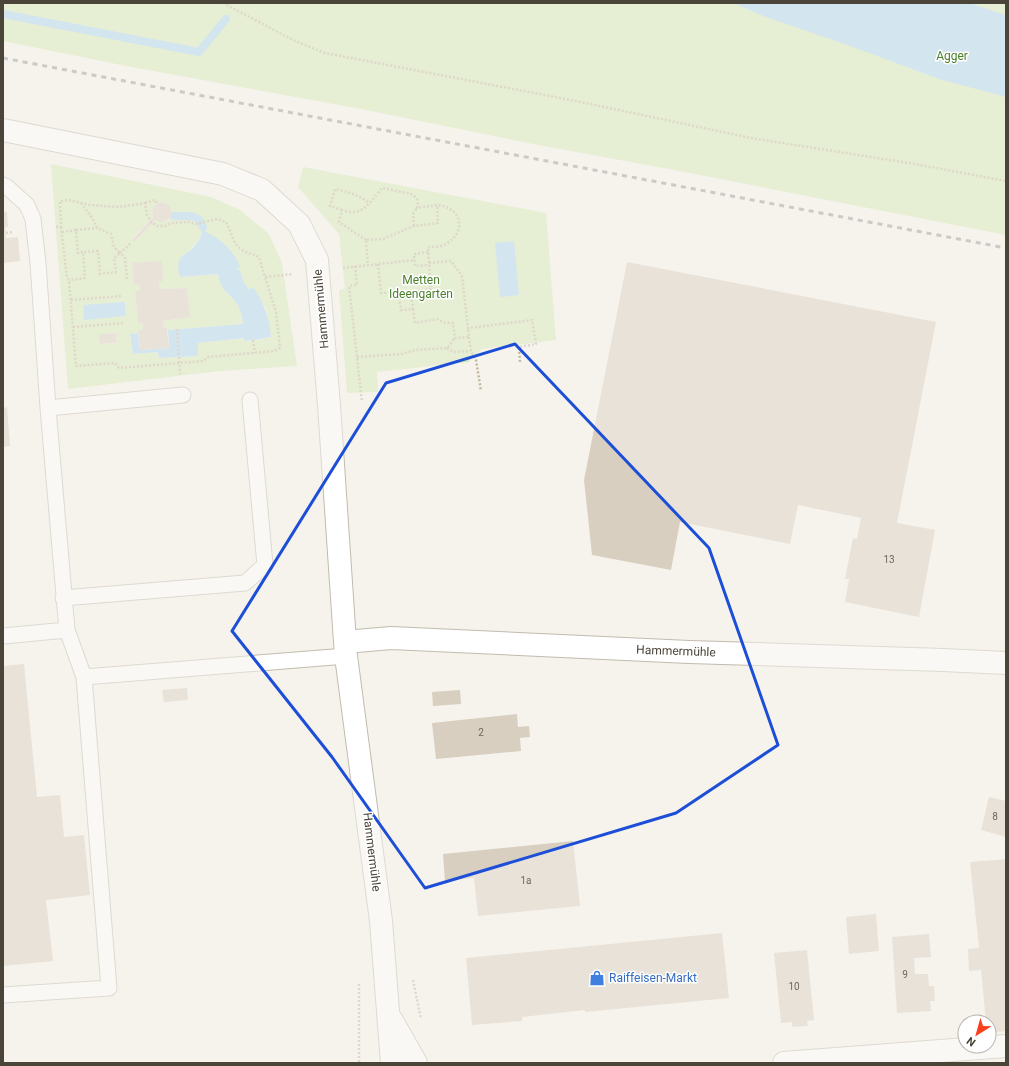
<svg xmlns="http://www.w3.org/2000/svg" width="1009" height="1066" font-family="Roboto,sans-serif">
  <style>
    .green { fill: #d2eab5; fill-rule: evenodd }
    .water { fill: #a9d4f2 }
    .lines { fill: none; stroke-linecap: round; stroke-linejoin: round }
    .stream { stroke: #a9d4f2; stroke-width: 8 }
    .building { fill: #d8cfc1 }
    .service-casing { stroke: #c2bbae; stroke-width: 17 }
    .minor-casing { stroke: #c2bbae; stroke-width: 24 }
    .path { stroke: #c4b79f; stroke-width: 2.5; stroke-dasharray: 2 2; stroke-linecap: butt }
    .service { stroke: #fff; stroke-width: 15 }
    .minor { stroke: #fff; stroke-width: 22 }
    .rail { stroke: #9a9a9a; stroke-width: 3; stroke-dasharray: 5 5; stroke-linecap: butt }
    .marked { fill: none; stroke: #1d4ed8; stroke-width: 3; stroke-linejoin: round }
    .labels { text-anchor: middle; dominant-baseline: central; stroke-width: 3; stroke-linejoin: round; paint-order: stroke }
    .number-label { font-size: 10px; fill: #6e675b }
    .park-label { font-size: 12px; fill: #4a7f2a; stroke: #fff }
    .street-label { font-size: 12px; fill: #4b4439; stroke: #fff }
    .shop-label { font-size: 12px; fill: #366cbe; stroke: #fff; text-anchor: start }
  </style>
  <rect width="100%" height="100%" fill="#f6f3ec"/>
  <path class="green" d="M3,3h1003v232l-337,-66 -131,-24 -177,-36 -240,-44 -118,-24z
    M51,164l160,33 29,13 29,24 13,29 15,103 -77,5 -152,18zM161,202c13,1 15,16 2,20l-7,-2 -22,22 -2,-3 21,-22c-2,-7 0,-12 8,-15zM205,226l1,6c14,6 30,21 34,35l-3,1v3l3,-1 4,13 5,6 5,-1 12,21 5,28 -8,1v2l-18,1 -1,-3 -47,5 1,13 -39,2 -1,-6 -25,2 -3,-20 8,-1v-3h5l-1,-7h-4l-3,-31 5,-1 -1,-7h-5l-2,-20 29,-3 2,20 -4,1 1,7 27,-1 3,29 -27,4v7h4l1,2 75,-6c-1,-9 -3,-17 -9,-24 -8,-8 -15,-14 -16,-26l-38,3 2,-21c12,-8 18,-17 23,-30zM125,302l1,14 -42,3zM116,333l1,9 -17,2v-10z
    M303,167l243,46 10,127 -74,9 -14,13 -91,10 1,20 -31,1 -8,-103 6,-1 -6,-55 -41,-47z"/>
  <path class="water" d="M733,3h236l37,12v82l-67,-18 -83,-31 -90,-31z
    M205,226l1,6c14,6 30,21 34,35l-3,1v2h3l4,13 5,6 5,-1c11,17 15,29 17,49l-8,1v1l-19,2v-3l-46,5v13l-39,2 -1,-6 -25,2 -3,-20 8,-1 2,17 29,-2 -1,-18 75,-6c-1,-9 -3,-17 -9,-24 -8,-8 -15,-14 -16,-26l-38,3c-1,-5 -3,-11 -1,-16 2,-5 5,-6 9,-9 7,-5 11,-12 14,-19l-2,-5z
    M514,241l5,54 -19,2 -5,-54z
    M125,302l1,14 -42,4 -1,-15z"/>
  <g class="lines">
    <path class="stream" d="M3,14l196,38 27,-33
      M174,216c13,1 24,-4 29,11"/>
  </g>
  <path class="building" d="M161,202l7,2 3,3 1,8 -2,3 -7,4h-4l-3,-2 -22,22 -2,-2 21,-23 -1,-7 2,-4z
    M3,212h4l1,15h-3l1,11 12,-1 2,24 -17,2z
    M162,261l1,20 -4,1 1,7 27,-1 3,29 -27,4v7h4l2,20 -29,2 -2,-20h5l-1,-7h-4l-3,-32h5l-1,-7h-5l-2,-21z
    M627,262l309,60 -39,201 38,7 -16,87 -74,-15 4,-23h-4l8,-41 4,1 4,-21 -63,-13 -8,39 -110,-22 -9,48 -79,-15 -8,-75z
    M116,333l1,9 -17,2 -1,-10z
    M7,407l3,39 -7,1v-39z
    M24,664l13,133 23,-2 4,42 20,-2 6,60 -44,5 7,61 -50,5v-300z
    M187,688l1,12 -24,2 -2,-12z
    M460,690l1,14 -28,2 -1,-14z
    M517,714l1,13 11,-1 1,11 -10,1 1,13 -85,8 -4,-36z
    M989,797l17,4v36l-25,-7z
    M573,841l7,65 -102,10 -4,-38 -29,3 -2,-27z
    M1006,859v172l-17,2v-11h-3l-5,-52 -12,1 -1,-22 11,-1 -9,-86z
    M876,914l3,37 -30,3 -3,-37z
    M722,933l7,65 -144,14v-2l-63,7v4l-50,4 -6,-67z
    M929,934l2,23 -17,1 1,16h13l1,12h5l1,15h-5l1,10 -34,2 -5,-76z
    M807,950l7,70 -7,1 1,5 -16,1v-5l-11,1 -7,-70z"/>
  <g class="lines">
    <defs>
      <path id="service" d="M3,185l4,2 20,18 6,14 5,44 10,145 19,222 17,47 25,311 -106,7
        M48,408l135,-13
        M63,598l182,-15 20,-18 -15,-165
        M3,636l64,-6
        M84,677l262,-21"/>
      <path id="minor" d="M3,130l220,44 39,16 37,34 18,36 12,145 16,237
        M391,1019l25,44
        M392,1063l-11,-142 -35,-265 -1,-14 46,-4 298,14 254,8 63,3
        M784,1063l222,-17"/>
    </defs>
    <use href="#service" class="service-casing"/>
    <use href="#minor" class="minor-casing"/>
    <path class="path" d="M223,3l72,38 30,12 251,48 175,37 164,26 91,17
      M81,203l12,16 4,9 14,6 3,13 6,6 -6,5 2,14 -16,2 -2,-23 -15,1
      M145,203l10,-3 2,3
      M342,210l-12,-4 5,-17c13,3 24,6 34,14
      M414,226l-1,-12 4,-6
      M56,227h5l-1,-26 10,-1 20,5 29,2 26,-4 2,12 4,7 6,4h8l6,-3 18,-1 7,2 21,-5 9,3c6,10 6,23 18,29 5,3 10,3 15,6l6,20 28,-3
      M61,227l6,51 2,2 7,86 39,-3 4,5 84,-7 5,-4 66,-6 6,-3 -4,-36 -11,-35
      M76,230l21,-2
      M62,232l14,-2 2,23 5,-1 2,26 -16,2
      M6,233l7,-1
      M366,240l-27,-18 3,-12c3,1 7,2 10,2 13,1 23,-16 30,-24l29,6 6,4 1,6 -1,4 20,-3 1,18 -24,3 -31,13 -17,1 2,25
      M428,252l-14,2 1,12 14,-1
      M429,263l22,-2 11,15 6,52 64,-8 4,24 -17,3 1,15
      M378,264l3,29 17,-1 3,18 12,-1 -2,-17 20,-3 -3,-42c5,0 13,0 18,-3 22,-13 15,-37 -9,-39
      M355,266l2,19 -8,1 13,116
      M343,268l72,-8
      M127,279l-2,-21 -5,-5 11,-10
      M71,300l51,-4
      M413,309l2,14 22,-4 8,4h8l2,15 14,-1 -1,-9
      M73,327l51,-4
      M177,329l3,45
      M469,337l2,14 5,9 5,31
      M253,340l2,13
      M447,348l6,4 18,-1
      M357,357l44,-3 14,-4 32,-2 8,-10
      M413,980l8,39
      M359,984v79"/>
    <use href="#service" class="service"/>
    <use href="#minor" class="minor"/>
    <path class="rail" d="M3,58l1003,190"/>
  </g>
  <path d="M0 0H1009V1066H0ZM515,344l194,204 69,197 -102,68 -251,75 -93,-131 -100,-126 154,-248z" fill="#f6f3ec" fill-opacity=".55" fill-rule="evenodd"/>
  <path class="marked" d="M515,344l194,204 69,197 -102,68 -251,75 -93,-131 -100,-126 154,-248z"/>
  <defs>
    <symbol id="shop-bare" viewBox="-9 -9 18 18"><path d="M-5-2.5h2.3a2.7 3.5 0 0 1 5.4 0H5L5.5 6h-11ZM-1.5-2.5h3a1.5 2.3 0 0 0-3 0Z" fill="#3f7fe0" stroke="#fff" stroke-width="2.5" paint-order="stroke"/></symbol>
  </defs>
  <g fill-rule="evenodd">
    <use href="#shop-bare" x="586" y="967" width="22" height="22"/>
  </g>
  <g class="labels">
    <g class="number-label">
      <text x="889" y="559">13</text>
      <text x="481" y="732">2</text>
      <text x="995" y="816">8</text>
      <text x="526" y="880">1a</text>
      <text x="905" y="974">9</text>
      <text x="794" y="986">10</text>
    </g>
    <g class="park-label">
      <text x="952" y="56">Agger</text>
      <text x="421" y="280">Metten<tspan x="421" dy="14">Ideengarten</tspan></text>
    </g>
    <g class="street-label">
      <text transform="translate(321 309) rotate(-95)">Hammermühle</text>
      <text transform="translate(676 651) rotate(2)">Hammermühle</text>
      <text transform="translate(372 852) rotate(83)">Hammermühle</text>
    </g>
    <g class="shop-label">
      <text x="609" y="978">Raiffeisen-Markt</text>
    </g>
  </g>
  <rect width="1009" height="1066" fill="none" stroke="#4b4439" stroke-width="8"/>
  <g transform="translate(977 1034) rotate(217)"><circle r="19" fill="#ffffff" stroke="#b7b4b0"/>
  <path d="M0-3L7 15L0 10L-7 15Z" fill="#fc3f1d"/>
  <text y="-6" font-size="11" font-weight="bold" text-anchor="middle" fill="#4b4439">N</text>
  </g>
</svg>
